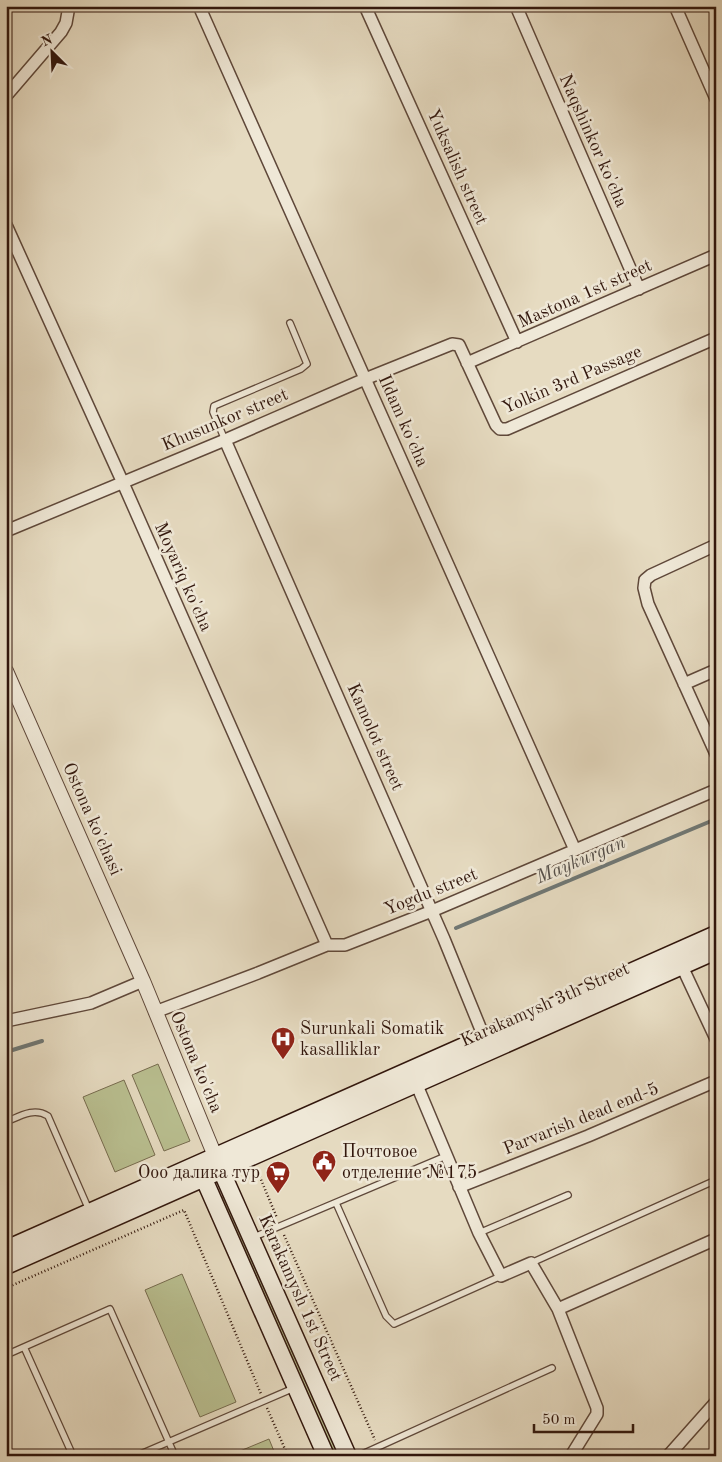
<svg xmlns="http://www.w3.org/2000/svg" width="722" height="1462" font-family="'Old Standard TT',serif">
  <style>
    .green { fill: #b9bf90; stroke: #766b4e }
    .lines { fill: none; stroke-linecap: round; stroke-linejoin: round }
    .stream { stroke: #707875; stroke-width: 4 }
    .service-casing { stroke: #5f483a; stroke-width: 8 }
    .minor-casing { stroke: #5f483a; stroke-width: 14 }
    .tertiary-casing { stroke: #5f483a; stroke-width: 16 }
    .secondary-casing { stroke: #32170d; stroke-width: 19 }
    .path { stroke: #32170d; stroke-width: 2.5; stroke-dasharray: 1 2.5; stroke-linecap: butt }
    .service { stroke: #efe8d7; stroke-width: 5.5 }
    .minor { stroke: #efe8d7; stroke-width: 11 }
    .tertiary { stroke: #efe8d7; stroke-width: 14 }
    .secondary { stroke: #efe8d7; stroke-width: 16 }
    .labels { text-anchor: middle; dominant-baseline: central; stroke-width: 5; stroke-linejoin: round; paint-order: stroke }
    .street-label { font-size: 18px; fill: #32170d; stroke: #efe8d7 }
    .poi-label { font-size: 18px; fill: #32170d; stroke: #efe8d7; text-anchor: start }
    .water-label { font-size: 19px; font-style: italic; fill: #56504a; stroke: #efe8d7 }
  </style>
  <rect width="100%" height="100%" fill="#e6dbc1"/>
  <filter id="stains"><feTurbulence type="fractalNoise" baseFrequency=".004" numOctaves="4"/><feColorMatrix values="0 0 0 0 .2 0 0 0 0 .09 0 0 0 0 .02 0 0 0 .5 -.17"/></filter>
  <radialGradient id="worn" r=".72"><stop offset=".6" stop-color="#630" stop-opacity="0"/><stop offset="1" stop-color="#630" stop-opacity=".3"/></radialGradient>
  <path class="green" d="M158,1064l32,77 -26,10 -32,-76z
    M124,1080l31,75 -40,17 -32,-75z
    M226,1196l115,260h-7l-114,-258z
    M182,1274l54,128 -36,15 -55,-127z
    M269,1439l7,17h-48z"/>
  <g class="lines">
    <path class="stream" d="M456,928l260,-109
      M6,1052l36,-11"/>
    <defs>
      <path id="service" d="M225,440l-12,-28 1,-6 87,-37 6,-5 -17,-41
        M6,1122c14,-6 28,-15 42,-6l41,94
        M336,1203l50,113 8,8 107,-48
        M479,1233l89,-38
        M254,1237l192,-81
        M531,1263l185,-83
        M24,1347l49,109
        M6,1355l104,-46 65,147
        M136,1456l158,-68
        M358,1456l194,-88"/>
      <path id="minor" d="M199,6l376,844
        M365,6l152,336
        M516,6l123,283
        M675,6l41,93
        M6,96l55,-64 5,-9 3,-17
        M6,225l117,258 204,462
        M467,363l249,-108
        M225,440l219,499 42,103
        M6,531l219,-91 140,-61 87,-35 7,1 37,80 4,4h7l209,-91
        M716,545l-65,30 -6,5 -1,8 4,16 68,150
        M684,684l32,-14
        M679,960l37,79
        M155,1012l103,-39 69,-28h18l87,-34 284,-121
        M6,1021l85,-18 52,-22
        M416,1083l63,150 22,43 30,-13 27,46 158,-70
        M459,1187l129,-51 128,-55
        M558,1309l39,99v6l-26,42
        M668,1456l48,-54"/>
      <path id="tertiary" d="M6,671l137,310 72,175"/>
      <path id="secondary" d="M217,1161l131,295
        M204,1179l122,277
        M6,1249l710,-315
        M6,1266l710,-315"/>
    </defs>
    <use href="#service" class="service-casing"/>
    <use href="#minor" class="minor-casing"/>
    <use href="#tertiary" class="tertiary-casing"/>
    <use href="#secondary" class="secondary-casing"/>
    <path class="path" d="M257,1170l20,48
      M284,1235l91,205
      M6,1288l178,-78 77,184
      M267,1408l21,48"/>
    <use href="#service" class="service"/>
    <use href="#minor" class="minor"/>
    <use href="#tertiary" class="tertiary"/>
    <use href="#secondary" class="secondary"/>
  </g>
  <defs>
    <symbol id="hospital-pin" viewBox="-11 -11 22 30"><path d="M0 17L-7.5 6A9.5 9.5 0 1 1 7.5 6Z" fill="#8f2418" stroke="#efe8d7"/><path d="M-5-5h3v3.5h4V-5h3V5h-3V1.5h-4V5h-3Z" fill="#fff"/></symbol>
    <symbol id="civic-pin" viewBox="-11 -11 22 30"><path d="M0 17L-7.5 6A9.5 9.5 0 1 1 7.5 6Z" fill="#8f2418" stroke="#efe8d7"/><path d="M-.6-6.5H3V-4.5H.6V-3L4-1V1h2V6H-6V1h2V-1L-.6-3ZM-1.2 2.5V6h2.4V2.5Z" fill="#fff"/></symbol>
    <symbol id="supermarket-pin" viewBox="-11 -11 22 30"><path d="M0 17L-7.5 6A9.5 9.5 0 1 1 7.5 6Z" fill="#8f2418" stroke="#efe8d7"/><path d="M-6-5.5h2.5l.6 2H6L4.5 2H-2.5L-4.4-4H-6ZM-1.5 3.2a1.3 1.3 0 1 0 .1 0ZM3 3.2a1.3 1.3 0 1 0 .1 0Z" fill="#fff"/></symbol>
  </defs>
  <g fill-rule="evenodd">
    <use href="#hospital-pin" x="269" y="1025" width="28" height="38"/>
    <use href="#civic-pin" x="310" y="1148" width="28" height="38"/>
    <use href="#supermarket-pin" x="264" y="1159" width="28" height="38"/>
  </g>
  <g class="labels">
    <g class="street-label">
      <text transform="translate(593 141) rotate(66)">Naqshinkor ko'cha</text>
      <text transform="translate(457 167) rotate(66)">Yuksalish street</text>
      <text transform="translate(585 294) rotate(-24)">Mastona 1st street</text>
      <text transform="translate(572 380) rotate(-23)">Yolkin 3rd Passage</text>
      <text transform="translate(225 420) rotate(-23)">Khusunkor street</text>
      <text transform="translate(403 421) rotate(66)">Ildam ko'cha</text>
      <text transform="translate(183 577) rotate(66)">Moyariq ko'cha</text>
      <text transform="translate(375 737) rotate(66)">Kamolot street</text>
      <text transform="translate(92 819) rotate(66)">Ostona ko'chasi</text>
      <text transform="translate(431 892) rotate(-22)">Yogdu street</text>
      <text transform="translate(545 1005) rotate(-24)">Karakamysh 3th Street</text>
      <text transform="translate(196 1062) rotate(67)">Ostona ko'cha</text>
      <text transform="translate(581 1119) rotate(-22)">Parvarish dead end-5</text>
      <text transform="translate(300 1298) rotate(66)">Karakamysh 1st Street</text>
    </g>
    <g class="poi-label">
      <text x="300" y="1029">Surunkali Somatik<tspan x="300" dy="21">kasalliklar</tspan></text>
      <text x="342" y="1152">Почтовое<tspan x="342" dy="21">отделение №175</tspan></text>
      <text x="260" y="1173" text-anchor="end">Ооо далика тур</text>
    </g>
    <g class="water-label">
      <text transform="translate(581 861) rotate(-23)">Maykurgan</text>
    </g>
  </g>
  <rect width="722" height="1462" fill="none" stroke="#e6dbc1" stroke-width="25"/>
  <rect x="8" y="8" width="707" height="1447" fill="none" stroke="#32170d" stroke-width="2.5"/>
  <rect x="12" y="12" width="697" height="1437" fill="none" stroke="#32170d"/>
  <g transform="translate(52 52) rotate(336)" stroke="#efe8d7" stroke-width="4" paint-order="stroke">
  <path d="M0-4L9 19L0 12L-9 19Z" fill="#32170d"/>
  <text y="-8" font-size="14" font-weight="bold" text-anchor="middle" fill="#32170d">N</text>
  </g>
  <path d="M534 1424v8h99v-8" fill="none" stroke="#32170d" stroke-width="2.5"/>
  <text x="542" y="1424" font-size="15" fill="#32170d" stroke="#efe8d7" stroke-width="4" paint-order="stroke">50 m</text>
  <rect width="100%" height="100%" filter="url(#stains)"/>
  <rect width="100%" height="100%" fill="url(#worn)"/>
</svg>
